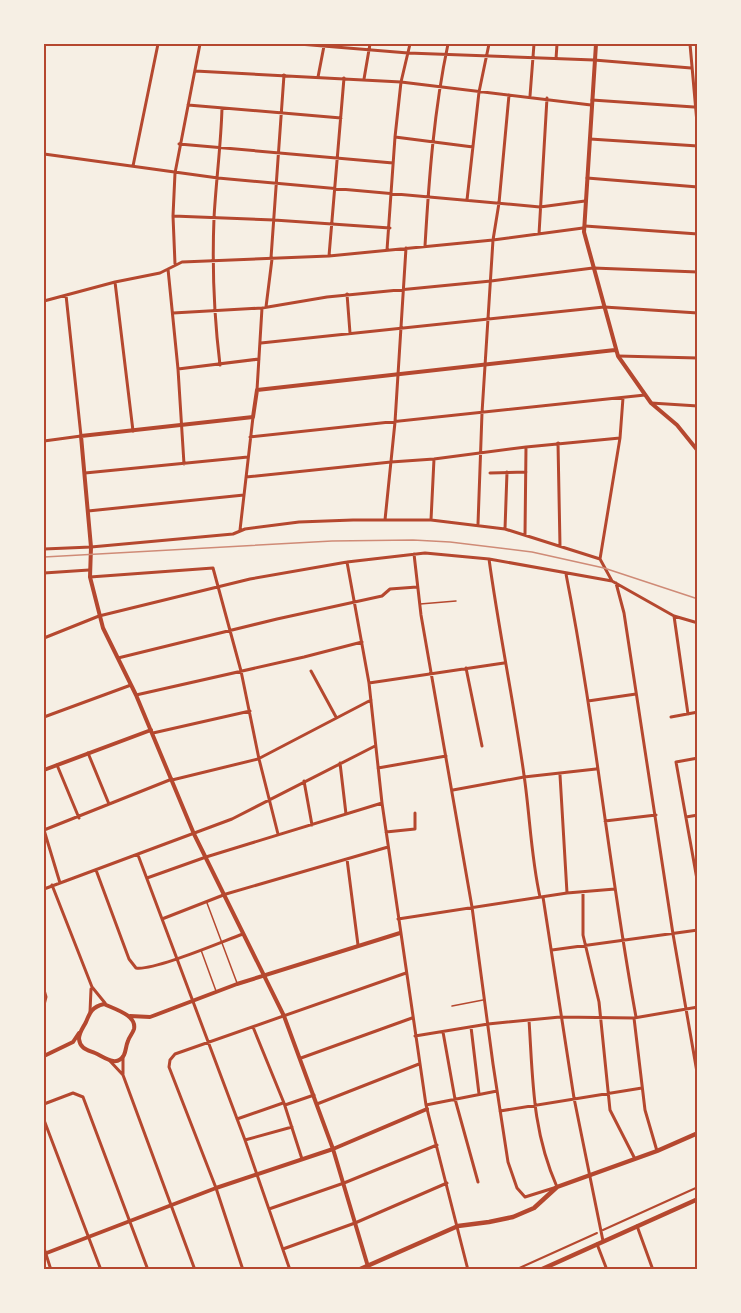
<svg xmlns="http://www.w3.org/2000/svg" width="741" height="1313" font-family="Commissioner,sans-serif">
  <style>
    .lines { fill: none; stroke-linecap: round; stroke-linejoin: round }
    .service { stroke: #b5482f; stroke-width: 1.5 }
    .pedestrian { stroke: #b5482f; stroke-width: 2 }
    .minor { stroke: #b5482f; stroke-width: 3 }
    .tertiary { stroke: #b5482f; stroke-width: 4 }
    .secondary { stroke: #b5482f; stroke-width: 4.5 }
    .rail { stroke: #cf8b77; stroke-width: 1.5 }
    .neatline { fill: none; stroke: #b5482f; stroke-width: 2 }
  </style>
  <rect width="100%" height="100%" fill="#f6efe4"/>
  <g class="lines">
    <path class="service" d="M420,604l36,-3
      M207,903l30,80
      M201,950l15,41
      M452,1006l31,-6"/>
    <path class="pedestrian" d="M603,1230l95,-43
      M515,1270l82,-37"/>
    <path class="minor" d="M299,44l109,9 186,7 97,8
      M690,44l8,90
      M556,59l1,-15
      M195,71l206,11 190,23
      M318,77l6,-31
      M364,79l6,-35
      M530,96l4,-52
      M592,100l102,7
      M188,105l153,13
      M395,137l78,10
      M590,139l108,7
      M179,144l214,19
      M44,154l174,24 322,29 45,-6
      M133,166l25,-122
      M587,178l111,9
      M467,200l12,-108 10,-48
      M173,216l101,4 116,8
      M585,226l113,8
      M539,234l8,-136
      M425,246c4,-68 9,-136 23,-202
      M387,250l8,-113 6,-55 9,-38
      M329,256l15,-178
      M271,258l13,-183
      M175,264l-2,-48 2,-43 25,-129
      M168,269l10,100 6,95
      M115,282l18,149
      M347,294l3,39
      M44,301l71,-19 45,-9 22,-11 147,-6 164,-16 90,-12
      M266,307l6,-48
      M173,313l89,-5 65,-11 164,-16 102,-13 105,4
      M261,343l343,-36 94,6
      M618,356l80,2
      M220,365c-6,-49 -8,-98 -6,-147 2,-37 7,-73 8,-110
      M178,369l81,-10
      M257,390l5,-82
      M651,403l47,3
      M250,437l395,-42
      M44,441l37,-5 -15,-141
      M558,443l2,103
      M85,473l163,-16
      M490,473l36,-1
      M246,477l145,-15 43,-3 92,-12 94,-9
      M88,511l156,-16
      M385,520l10,-98 11,-174
      M431,520l3,-61
      M478,524l4,-111 11,-173 6,-37 10,-108
      M505,529l2,-57
      M240,530l13,-113
      M525,535l1,-88
      M44,549l47,-2 142,-13 12,-5 54,-7 54,-2h78l74,9 95,30
      M414,554l7,61 51,292 21,157 15,98 9,26 8,9 32,-10c-25,-57 -24,-106 -28,-167
      M489,559c10,73 25,144 35,216 6,41 7,82 16,122
      M600,559l20,-121 3,-40
      M600,559l12,22
      M347,562l22,121 13,120 44,302 42,165
      M44,573l45,-3
      M566,574c29,147 43,296 70,443
      M90,577l123,-9 28,103 18,88 19,75
      M616,583l8,30 49,321 25,144
      M674,616l14,98
      M44,638l55,-22 151,-37 97,-17 78,-9 64,6 123,22 62,35 24,7
      M118,658l159,-39 105,-23 8,-7 27,-2
      M466,668l16,78
      M311,671l25,46
      M369,683l135,-20
      M136,695l168,-38 58,-15
      M588,701l48,-7
      M44,717l87,-32
      M671,717l27,-5
      M153,733l97,-22
      M88,753l21,51
      M698,758l-22,4 22,123
      M340,763l6,51
      M57,765l22,53
      M378,768l68,-12
      M560,775l7,118
      M172,780l86,-21 113,-59
      M304,781l8,44
      M453,790l71,-13 72,-8
      M686,817l12,-2
      M605,821l51,-6
      M44,830l128,-51
      M44,830l16,53
      M386,832l29,-3v-16
      M138,855l107,285 45,130
      M347,859l11,86
      M96,870l33,89 7,9c18,3 87,-27 107,-34
      M147,878l59,-21 176,-54
      M52,885l40,102 13,16
      M44,889l188,-70 143,-73
      M583,892v43l16,67 11,108 25,49
      M543,897l31,201 29,143
      M162,919l64,-25 162,-47
      M398,919l169,-26 48,-4
      M552,950l146,-20
      M44,990l2,7 -2,8
      M90,1012l1,-23
      M634,1018l11,92 12,41
      M253,1027l31,76 18,56
      M471,1027l8,67
      M443,1032l12,67 23,83
      M415,1036l73,-12 72,-7 74,1 64,-11
      M301,1058l111,-40
      M110,1061l13,14 72,195
      M123,1074v-18
      M44,1104l29,-11 10,4 65,173
      M317,1104l102,-40
      M285,1105l29,-10
      M426,1105l71,-14
      M500,1111l142,-23
      M237,1119l46,-16
      M44,1120l57,150
      M245,1140l47,-13
      M269,1209l75,-26 93,-38
      M637,1226l16,44
      M597,1244l10,26
      M44,1248l7,22
      M283,1249l72,-26 92,-40
      M243,1270l-27,-82 -47,-121 1,-7 5,-6 231,-81"/>
    <path class="tertiary" d="M596,44l-12,188 34,124 33,47 26,22 21,26
      M44,770l107,-40
      M104,1004c10,5 33,11 30,25 -1,4 -5,8 -6,12 -2,4 -2,10 -4,14 -7,13 -20,2 -29,-2 -7,-3 -15,-4 -16,-14 0,-7 4,-11 7,-17 4,-10 6,-15 18,-18z
      M130,1016l20,1 87,-33 163,-51
      M44,1056l29,-14 6,-9
      M44,1254l172,-66 117,-39 94,-40
      M369,1270l-36,-121 -49,-133 -90,-182 -58,-139 -33,-67 -13,-51 1,-30 -10,-111 172,-19 4,-27 358,-40"/>
    <path class="secondary" d="M358,1270l100,-44 31,-4 24,-5 21,-9 23,-21 100,-36 41,-18
      M540,1270l158,-71"/>
    <path class="rail" d="M44,557l288,-16 81,-1 37,2 82,10 72,16 94,31"/>
  </g>
  <rect width="741" height="1313" fill="none" stroke="#f6efe4" stroke-width="90"/>
  <rect x="45" y="45" width="651" height="1223" class="neatline"/>
</svg>
